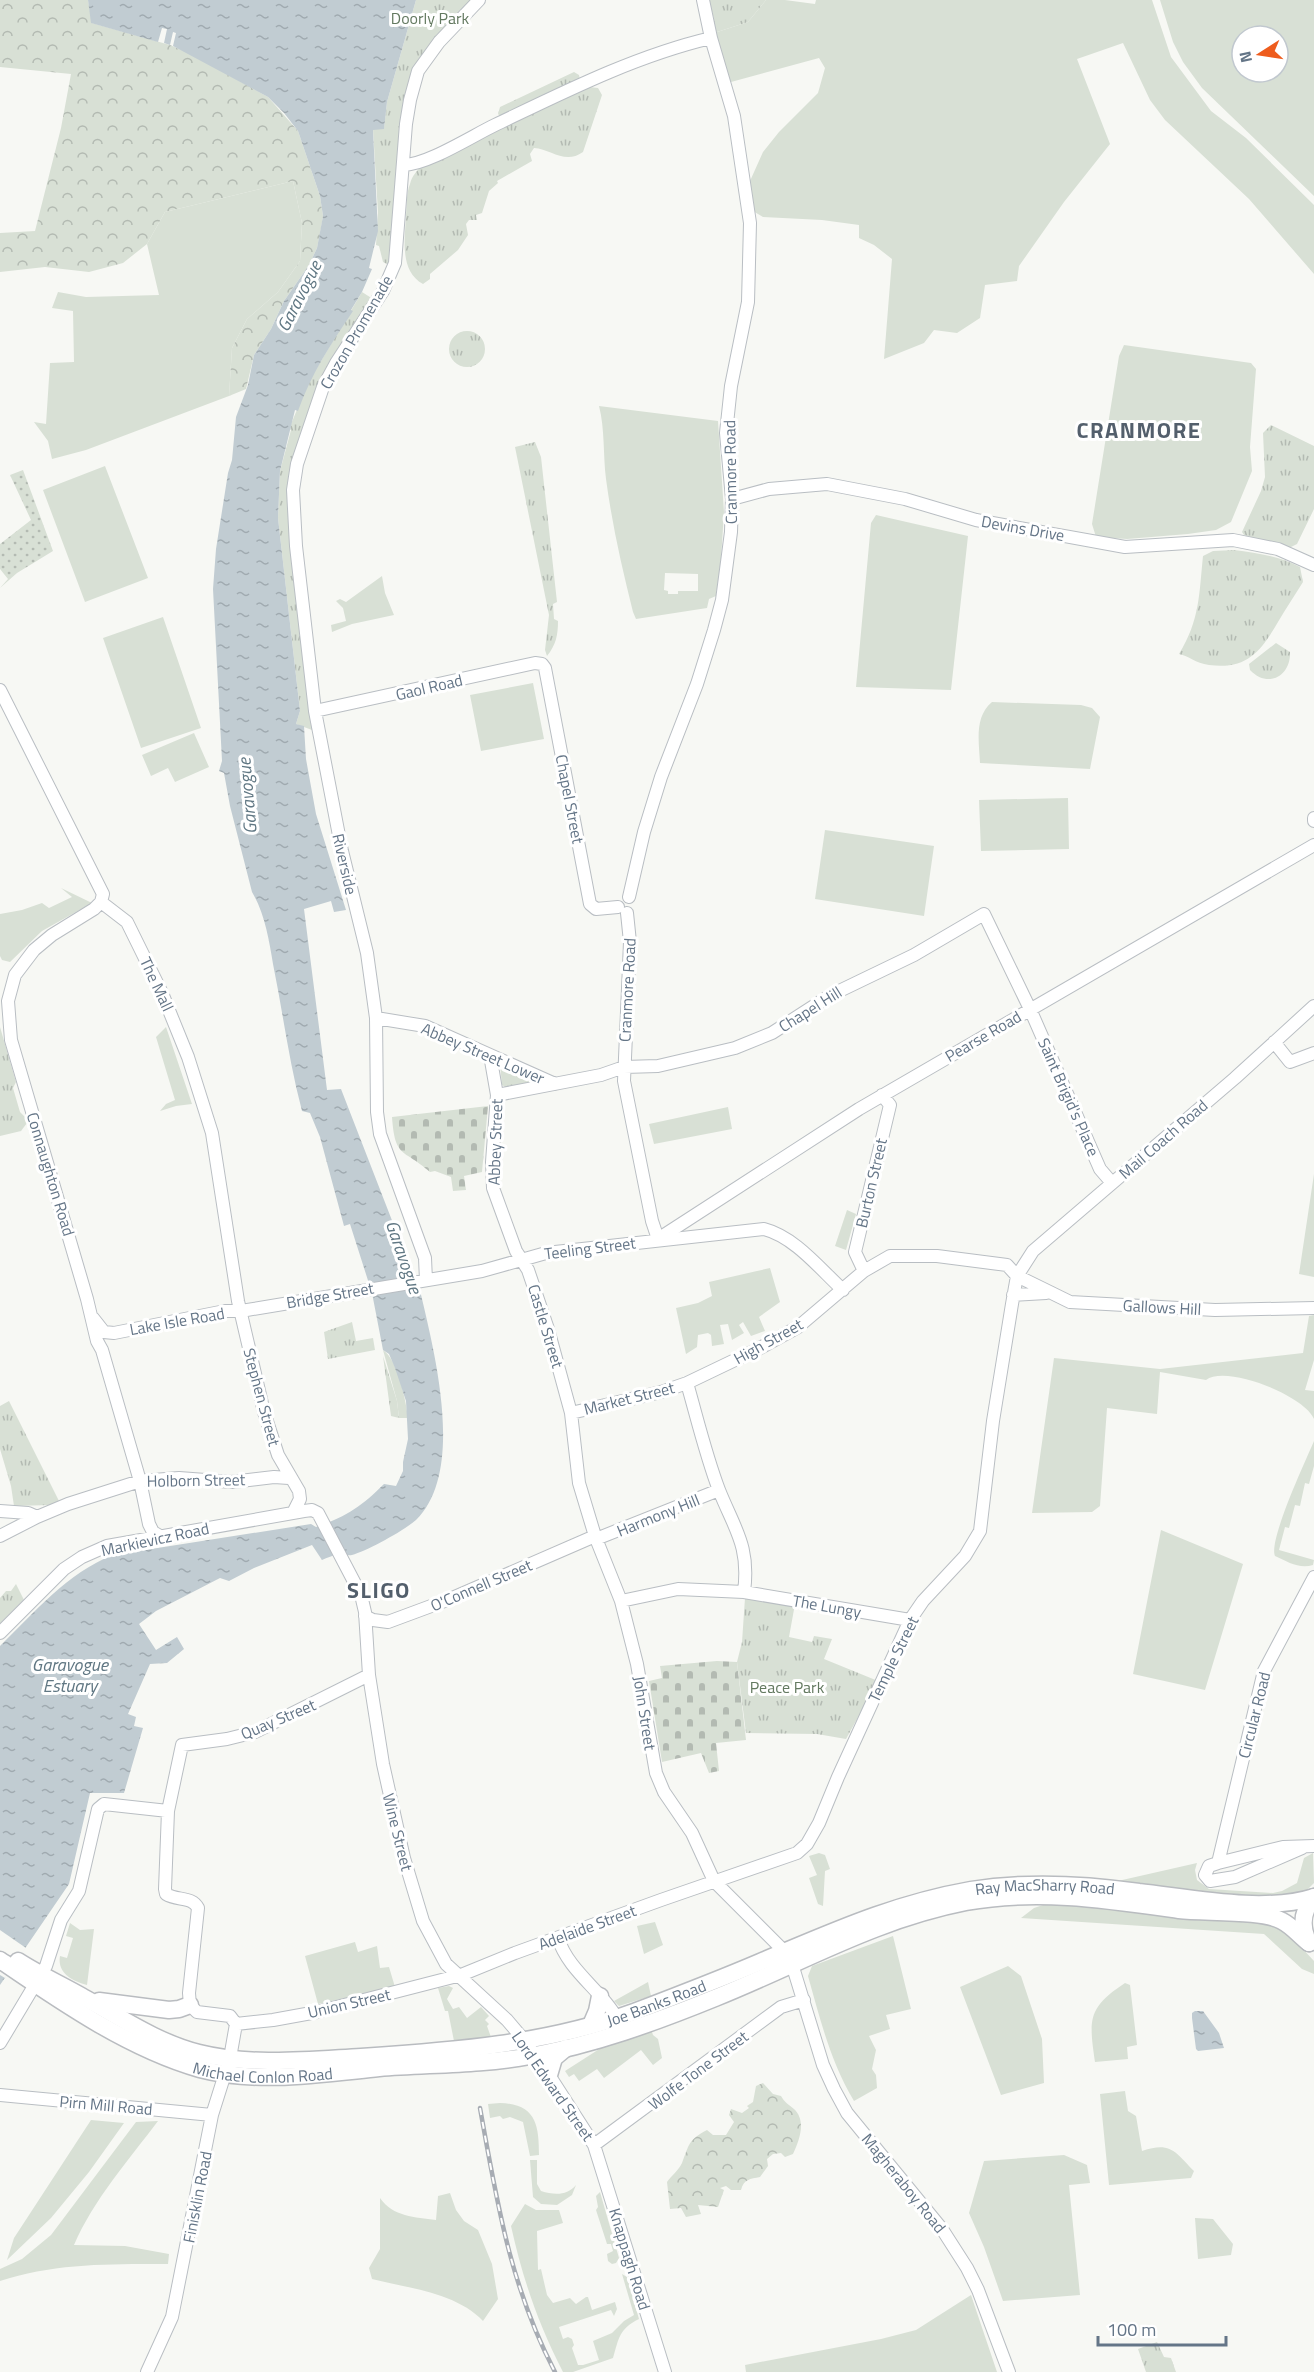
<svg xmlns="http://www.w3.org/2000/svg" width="1314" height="2372" font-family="'Titillium Web',sans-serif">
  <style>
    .grass { fill: #d8e0d5; fill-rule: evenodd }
    .forest { fill: url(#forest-crowns) }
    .cemetery { fill: url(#cemetery-stones) }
    .park { fill: url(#park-tufts) }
    .garden { fill: url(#garden-dots) }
    .water { fill: url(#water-ripples) }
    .pier { fill: #f7f8f4 }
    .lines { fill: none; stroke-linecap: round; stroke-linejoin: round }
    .secondary-casing { stroke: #b9bec3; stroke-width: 14 }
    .highway-casing { stroke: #b9bcc0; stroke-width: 19 }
    .secondary { stroke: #fff; stroke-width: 12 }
    .highway { stroke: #fff; stroke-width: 16 }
    .rail-casing { stroke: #a7acb3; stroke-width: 4.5 }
    .rail { stroke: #fff; stroke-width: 2; stroke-dasharray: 7; stroke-linecap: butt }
    .labels { text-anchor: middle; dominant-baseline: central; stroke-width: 6; stroke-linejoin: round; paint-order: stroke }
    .park-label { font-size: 16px; fill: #637960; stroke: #fff }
    .street-label { font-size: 16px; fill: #647587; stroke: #fff }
    .water-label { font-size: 18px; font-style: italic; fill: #607783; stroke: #fff }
    .district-label { font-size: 22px; font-weight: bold; letter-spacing: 1.5px; fill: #535f6c; stroke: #fff }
  </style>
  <defs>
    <pattern id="forest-crowns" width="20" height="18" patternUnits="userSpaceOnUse" patternTransform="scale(1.5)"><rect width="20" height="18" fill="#d8e0d5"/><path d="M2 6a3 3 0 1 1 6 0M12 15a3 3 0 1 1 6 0" fill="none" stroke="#b3bab2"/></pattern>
    <pattern id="cemetery-stones" width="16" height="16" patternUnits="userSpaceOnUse" patternTransform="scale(1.5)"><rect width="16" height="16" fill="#d8e0d5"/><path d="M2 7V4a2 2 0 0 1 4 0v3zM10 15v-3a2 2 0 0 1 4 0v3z" fill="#b3bab2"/></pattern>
    <pattern id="park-tufts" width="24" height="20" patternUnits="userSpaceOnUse" patternTransform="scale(1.5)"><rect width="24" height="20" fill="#d8e0d5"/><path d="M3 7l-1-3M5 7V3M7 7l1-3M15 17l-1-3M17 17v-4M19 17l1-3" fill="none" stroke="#b3bab2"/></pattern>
    <pattern id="garden-dots" width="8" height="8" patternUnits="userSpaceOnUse" patternTransform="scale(1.5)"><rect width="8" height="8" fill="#d8e0d5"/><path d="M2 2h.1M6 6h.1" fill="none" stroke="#b3bab2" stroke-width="1.8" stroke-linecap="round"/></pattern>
    <pattern id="water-ripples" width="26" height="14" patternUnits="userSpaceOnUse" patternTransform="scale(1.5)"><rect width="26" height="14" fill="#c1ccd2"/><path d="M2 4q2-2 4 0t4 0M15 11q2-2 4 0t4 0" fill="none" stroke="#a0aab0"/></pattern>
  </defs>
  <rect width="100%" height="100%" fill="#f7f8f4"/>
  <path class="grass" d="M766,0h19l30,4 1,-4h336l19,57 40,54 35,27 68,67v69l-65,-75 -84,-79 -15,-20 -27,-57 -46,16 33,85 -46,58 -45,64 -2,15 -32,4 -5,33 -23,15 -23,-3 -10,13 -40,16 8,-100 -18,-14 -15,-7v-13l-37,-5 -59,-3 -10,-6 -5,-19 2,-11 13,-29 16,-20 39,-39 7,-25 -6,-10 -88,24 -6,-11 -11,-38 34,-11z
    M1160,0h154v196l-112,-108 -19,-26 -10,-20zM1242,36h36v36h-36z
    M293,181l9,42 -2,38 -22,31 -31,27 -15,29 -3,48 -143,54 -34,9 -4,-18 -14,-19 12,2 4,-61 24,-1 -1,-51 -21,-3 6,-16 28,5 73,-2 -12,-51 18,-32z
    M1124,345l127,18 5,6 -6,78 2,24 -21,51 -15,8 -28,4 -61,5 -31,-2 -4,-13 27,-168z
    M599,406l119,15 6,91 -3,47 -5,37 -7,3 -2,9 -71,11 -3,-7c-11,-44 -21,-88 -27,-133 -3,-24 -1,-50 -7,-73zM665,573l33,1v17h-20v3h-10v-3l-4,-1z
    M105,466l43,112 -63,24 -42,-112z
    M876,515l92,21 -17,154 -95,-3 15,-164z
    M382,576l3,17 9,22 -42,9 -20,8 -1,-7 15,-4 -3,-13 -7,-7 4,-2 6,3z
    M163,617l38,111 -60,20 -38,-110z
    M533,683l11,56 -63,12 -11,-56z
    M992,702l89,3 11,3 8,9 -10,52 -110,-6c-1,-21 -6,-46 12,-61z
    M194,733l15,34 -34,15 -7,-14 -17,8 -9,-21z
    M1068,798l1,51 -88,2 -2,-51z
    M825,830l109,16 -10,70 -109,-17z
    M61,888l31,15 -50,28 -32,31 -8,-2 -2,-4v-42l22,-4 20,-7 7,5 23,-11z
    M166,1027l26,77 -16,2 -16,5 6,-7 9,-4 -19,-63z
    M728,1107l4,22 -78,15 -5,-20z
    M1314,1174v103l-15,-3z
    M847,1210l9,4 -10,36 -11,-4z
    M770,1268l10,34 -21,15 6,14 -14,5 -8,-14 -4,3 5,8 -12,7 -4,-16 -8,1 4,19 -12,2 -1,-11 -3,-2 -10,2 -1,12 -11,7 -10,-46 22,-5 14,-7 -3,-14z
    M1314,1315v45l-9,30 9,1v28c-9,-23 -88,-55 -108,-39l-46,-8 -3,42 -50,-6 -7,98 -8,6 -60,1 22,-155 106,11 143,-16 6,-37z
    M383,1350c15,10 23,51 25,68h-9l-2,-17z
    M1314,1441v25l-5,18 -4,-1 -5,23 -5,-1 -6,23 -4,-1 -6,23 35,10 -1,5c-14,4 -25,-3 -38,-9 -7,-15 31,-96 39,-115z
    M1161,1530l82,34 -38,126 -72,-16z
    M819,1853l6,2 5,14 -5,2 -2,35 -5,-2 -9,-26 8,-3 -8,-19z
    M1313,1853l1,30 -8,8 -13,6 -91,-2 -93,-12 88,-20 -2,7 2,10 12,9 64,4 9,-2 15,-8 7,-25z
    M1058,1900l204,20 25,12 27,29v13l-12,-5 -38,-35 -243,-16 13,-10z
    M655,1922l8,23 -19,9 -7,-28z
    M70,1923l10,7 14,-1 -7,56c-15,-4 -30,-12 -27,-29l7,2 6,-20 -7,-2z
    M893,1936l18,73 -25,6 4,14 -21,7 7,14 -4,19 4,6 1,13 -23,13c-23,-38 -34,-82 -46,-125l4,-10z
    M355,1942l3,10 19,-6 3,22 9,-1 6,20 -77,17 -13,-48z
    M1008,1966l13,10 21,63 2,44 -43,12 -41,-108z
    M648,1982l3,14 -32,10 -5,-5z
    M1125,1983l5,2 7,60 -10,2 1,12 -33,3c-6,-42 -8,-54 30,-79z
    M449,1986l4,2 -6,11 6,10 6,-2 8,11 14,-11 8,9 -4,4 4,4 -2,2 5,14 -38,1 -6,-30h-3l-7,-23z
    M651,2029l2,6 5,4 4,19 -9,7 -12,-15 -37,28 -7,-9 -18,12 -5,-7 -5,3 -4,-6 39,-25z
    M1125,2091l3,20 8,5 6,35c29,-10 33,1 52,20l-3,7 -82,7 -9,-91z
    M500,2103c36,1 39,22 39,52l-9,1 -7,-34 -13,-5 -7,2 -3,-3 -10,2 -2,-14z
    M91,2120l33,3 -35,49 -38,46 -44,42 7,-22z
    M158,2121c-30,40 -64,78 -84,124l51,1 44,8 -1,10c-56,0 -114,-1 -168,17v-12l22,-10 29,-24 85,-113z
    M1064,2155l23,10 3,18 -21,2 11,110 -77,6 -19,-54 -15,-34 15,-52z
    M530,2160h7v24l4,7c13,4 26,5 35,-6l-4,10 -15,10 -16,-1 -8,-7z
    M600,2192l19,66 -3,5 -4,1 -4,-3 -1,-7 6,-3 -2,-7h-4l-11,-34 2,-3 -2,-11z
    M450,2193l6,17 8,11 14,9 14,34 6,35 -15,22c-26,-28 -75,-33 -111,-42l-3,-11 11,-19v-51c13,19 35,19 56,22l2,-24z
    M525,2204l11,6h23l4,13 -26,8 1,39 3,-1 6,26 6,8 17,-5 6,6 10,-7h2l4,13 23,-8 2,7 -3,7 -3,-6 -52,17 4,12 5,-2 4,2 2,6 -2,3 6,17h5l16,-5 -6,-19 19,-8 12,-12 10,-6 -12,-41 5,3 12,42c-20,10 -20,19 -26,39l-40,14h-10c-25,-49 -40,-92 -52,-146z
    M1195,2218l18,1 20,25 -2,11 -33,4z
    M971,2295l26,77h-251l-1,-7 136,-26 35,-9z"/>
  <path class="forest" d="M0,0h88l4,23 78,22 23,10 75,42 30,34 22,65 3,20 -2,12 -4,20 -8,17 -25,36 -13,28 -17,26 -8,34 -17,7 3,-48 15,-29 31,-27 22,-31 2,-38 -9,-42 -128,31 -18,32 -24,19 -34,9 -44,-5 -45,5v-39l35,-2 26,-103 10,-54 -71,-7z
    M763,2083l10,11 8,2c4,7 7,8 13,13 13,12 5,32 -1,45l-8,3 -4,-4 -8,1 -6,5 1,7 -8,11c-10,2 -16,2 -19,13h-10l-5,-4 -6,2 4,2 -6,17 -20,-2 3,9 -15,3 -5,-9 -11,1 -3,-27c4,-6 12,-12 15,-19 7,-18 6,-23 25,-33l6,5h13l8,-13 -5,-7 2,-6 11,4 7,-5 -2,-2 6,-4 3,-16z"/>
  <path class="cemetery" d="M488,1106l-6,66 -18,4 2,14 -13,1 -2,-14 -16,-6 -5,1c-27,-24 -35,-13 -38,-55z
    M717,1661l20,1 9,78 -30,3 3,28 -10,2 -8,-20 -39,9 -13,-81 13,-3 -2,-12z"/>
  <path class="park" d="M416,0h56l-21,21 -30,37 -32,207 -6,-3 -4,-16 -3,-1 2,-32 -5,-84 11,-1 3,-26z
    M709,0h57l-18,22 -34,11v-14z
    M574,72l5,3 1,5 -79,37 -3,-3 2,-7z
    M589,87l9,1 4,7 -19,57c-18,13 -32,-3 -49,-4l-4,6 2,7 -35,20 1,2 -9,8 -7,22 -6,2 1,5h-8l-3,4 2,11 -10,15 -28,24v5l-7,5c-24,-13 -18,-46 -17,-68 1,-11 0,-22 4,-32 2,-8 7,-14 13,-19z
    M362,292l11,7 -18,29 -63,136 22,266h-2l-16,-6 4,-13 -22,-193 2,-47 11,-41 -2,-1 19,-46z
    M449 349a18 18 0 1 1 36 0a18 18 0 1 1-36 0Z
    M1271,425l43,21v63l-17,35 -8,4 -45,-13 -2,-3 19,-41 4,-14 -2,-44z
    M535,442l6,15 16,145 -4,2 1,15 4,2c0,14 -2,24 -11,35l-2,-6 4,-35 -34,-168z
    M1234,550c23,3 45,6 66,17l3,15c-8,13 -17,26 -25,40 -17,29 -31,48 -69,43 -14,-2 -20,-9 -30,-11 21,-34 20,-60 24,-98l10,-5z
    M1276,643l14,9c1,24 -22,37 -40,18l-1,-6z
    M0,1027l16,55 -3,6 7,24 6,6 1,5 -6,8 -21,5z
    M500,1064l35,17v2l-28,5 -5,-3z
    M352,1322l4,19 17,-3 2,12 -47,9 -4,-27z
    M383,1356l14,45 2,17 -8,-2z
    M9,1401l50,100 -8,4 -37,1 -3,-20 -11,-37v-43z
    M16,1584l8,16 -24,27v-29l6,-7h5z
    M745,1598l50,6 -6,33 23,5 2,-6 18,3 -8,20 54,22 -32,58 -29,-5 -71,-1 -9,-71 5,-20z
    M1157,2342l7,15 7,1 5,14h-30l-8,-23z"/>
  <path class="garden" d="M23,470l30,81 -36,22 -17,15 8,-9 -8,-10v-25l31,-24 -21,-45z"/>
  <path class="water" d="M88,0h328l-29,102 -3,27 -11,1 5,101 -9,37 3,1 -10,23 -11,18 2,1c-22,33 -42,63 -55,100l-3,-1 -15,61 -2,47 22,193 -4,13 8,2 2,33 10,55 30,96 -12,2 -3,-11 -27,8 23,181 14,-1 71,183v15l7,-1c14,61 48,184 -3,234 -11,10 -49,31 -64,35 -4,1 -8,-1 -13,-1 -6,1 -12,4 -17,6l-10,-15 -58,23 -25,13 -9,-3 -64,33 -17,13 17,26 21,-13 7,12 -17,14 -17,1 -22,50 8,3 -2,9 9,2 -19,65h-34l-21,91 -69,101v-339c35,-34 67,-73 113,-91l198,-31 5,3c30,-10 46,-21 68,-43l12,2 7,-15v-9l5,-23 -2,-38 -11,-33 -6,-14 -6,-4 -11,-57 -22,-69 -6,2 -24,-89 -10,-24 -8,-2c-13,-49 -19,-98 -29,-147 -4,-24 -8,-50 -21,-72l-22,-86 -6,-33 -5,-2 3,-10 -9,-172 3,-40 12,-76 4,-13 4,-43 12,-32 6,-30 17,-26 13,-28 25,-36 8,-17 6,-32 -3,-20 -22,-65 -14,-18 -16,-16 -95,-51 3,-13 -3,-1 -3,13 -6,-2 3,-14 -5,-1 -4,14 -67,-19z
    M1195,2011h8l16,22 5,15 -26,3 -2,-2 -4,-31v-5z"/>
  <path class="pier" d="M0,1930l26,18 -21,30 -5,-3z"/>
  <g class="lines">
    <defs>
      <path id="secondary" d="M403,165c24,0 69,-29 92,-40 69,-33 140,-69 216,-87
        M732,499l37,-10 58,-5 78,15 71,21 149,27 108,-7 45,9 36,16
        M0,690l103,204 -2,8 -7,7 -42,26 -18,15 -19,25 -7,26 3,39 76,259 10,42 5,9 38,131 9,43 4,8 7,4
        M315,711l220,-48 7,1 3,4 45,236 6,5 22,-2
        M1314,818v3
        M629,897l15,-65 17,-55 36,-93 17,-54 8,-30 9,-68 1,-33 -6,-66 5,-47 17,-84 2,-79 -16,-107 -23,-78 -8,-38
        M101,902l26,20 35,71 26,64 24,76 26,168 26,111 14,43 21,36 1,8 -7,14
        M627,913l3,29 -6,139 28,140 6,18
        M376,1018l49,8 130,58
        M1274,1042l16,20 24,-9
        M490,1055l7,40 -5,67 1,26 23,63 12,19 20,59 23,84 8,70 16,53 26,65 16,63 19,109 8,19 28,41 22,48 71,71 7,12 31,101 11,24 13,24 95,116 25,39 11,22 31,82
        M497,1095l104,-20 23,-8 34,-1 77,-18 37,-15 59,-38 83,-40 70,-41 46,95 70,160 12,14
        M658,1239l201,-130 455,-264
        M864,1271l-9,-19 35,-147 -8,-10
        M426,1280l-1,-22 -45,-124 -3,-22 -1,-94 -9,-65 -25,-102 -27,-140 -19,-165 -3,-56 4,-26 26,-77 13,-24 47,-72 12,-28 11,-139 4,-24 8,-29 21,-29 40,-42
        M1013,1295l33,-2
        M93,1318l11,14 10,1 111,-22h16l241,-40 64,-18 218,-24c31,8 56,40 79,61
        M687,1383c10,35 19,73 32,107 16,40 31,56 25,102
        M571,1413l90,-21 26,-9 73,-35 38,-21 66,-56 26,-15h47l70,9 10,11 53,26 145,8 99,-2
        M0,1511l28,2 9,4
        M0,1536l37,-19 31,-13 72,-23 39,-3 53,4 42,-5 15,1
        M596,1539l123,-49
        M621,1601l57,-12 66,3 166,28
        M365,1616l8,4 15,2 62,-23 145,-63
        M0,1633l64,-64 18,-12 25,-11 197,-35 8,-1 6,3 43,82 4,17 4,63 14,89 21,94 19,63 23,43 61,56 17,20 25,35 45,70 71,227
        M1302,1848l-67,29 -25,4 -5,-6 4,-9 9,-3 46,-192 50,-94
        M1218,1863l65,-16 31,-1
        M558,1938c11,35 47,54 62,86
        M236,2024l37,-4 44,-8 144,-37 54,-22 146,-53 136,-47 10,-9 12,-21 19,-46 72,-157 13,-19 42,-45 15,-25 13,-110 19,-117 5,-28 16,-25 202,-173 79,-72
        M0,2043l46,-77 15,-46 18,-29 19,-82 6,-5 64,7
        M0,2095l212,20
        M594,2145l187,-138 23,-7
        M147,2372l25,-55 40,-202 18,-57 6,-34 -6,-8 -33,-4 -7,-7 -1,-12 9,-85c-6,-12 -21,-7 -32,-14l-1,-5 3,-78 14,-66 45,-6 28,-7 114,-57"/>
      <g id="highway">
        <path d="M1309,1943c-9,-17 -7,-32 5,-46"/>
        <path id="s1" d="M0,1960c60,41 129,89 200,109 57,15 120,5 179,-1 50,-4 101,-3 151,-12 63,-11 126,-34 185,-58 85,-34 159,-78 251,-96 72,-13 142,-2 213,8 26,3 84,0 103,11 10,5 18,15 27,22"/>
        <path id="s2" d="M18,1961c20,13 44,24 65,36 37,20 75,46 116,56 52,13 108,7 162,4 92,-6 185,-13 273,-45 42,-16 84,-32 126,-50 72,-30 132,-58 211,-72 56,-9 112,-6 168,2 53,6 125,21 175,5"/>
        <path d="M99,2001l70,9 10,-1 11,-4"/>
        <path d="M591,2025l6,-14 3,-15"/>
        <path d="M549,2075l5,-17 12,-10"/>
      </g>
    </defs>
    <use href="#secondary" class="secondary-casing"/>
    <use href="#highway" class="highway-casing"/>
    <use href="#secondary" class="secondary"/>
    <use href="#highway" class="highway"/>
    <defs>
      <path id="rail" d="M480,2108c17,94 30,178 75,264"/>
    </defs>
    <use href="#rail" class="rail-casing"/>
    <use href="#rail" class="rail"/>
  </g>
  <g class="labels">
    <g class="park-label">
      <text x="430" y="18">Doorly Park</text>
      <text x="787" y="1687">Peace Park</text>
    </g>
    <g class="street-label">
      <text transform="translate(356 332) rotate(-60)">Crozon Promenade</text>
      <text transform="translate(730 472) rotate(-91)">Cranmore Road</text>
      <text transform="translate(1023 528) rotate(10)">Devins Drive</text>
      <text transform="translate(429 687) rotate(-13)">Gaol Road</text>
      <text transform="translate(570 799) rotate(79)">Chapel Street</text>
      <text transform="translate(345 864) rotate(77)">Riverside</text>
      <text transform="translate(157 984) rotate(65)">The Mall</text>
      <text transform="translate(627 990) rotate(-87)">Cranmore Road</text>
      <text transform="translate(810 1009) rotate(-32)">Chapel Hill</text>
      <text transform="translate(983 1036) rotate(-30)">Pearse Road</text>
      <text transform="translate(483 1053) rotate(23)">Abbey Street Lower</text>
      <text transform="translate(1069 1097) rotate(66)">Saint Brigid's Place</text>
      <text transform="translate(1163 1139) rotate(-41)">Mail Coach Road</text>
      <text transform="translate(495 1142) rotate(-88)">Abbey Street</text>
      <text transform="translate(51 1174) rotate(73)">Connaughton Road</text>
      <text transform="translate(871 1183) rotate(-77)">Burton Street</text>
      <text transform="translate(590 1248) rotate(-7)">Teeling Street</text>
      <text transform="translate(330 1295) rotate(-10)">Bridge Street</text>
      <text transform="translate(1162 1307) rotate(3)">Gallows Hill</text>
      <text transform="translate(177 1321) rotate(-10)">Lake Isle Road</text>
      <text transform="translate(546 1326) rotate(73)">Castle Street</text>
      <text transform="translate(768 1341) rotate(-29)">High Street</text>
      <text transform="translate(262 1397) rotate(75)">Stephen Street</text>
      <text transform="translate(629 1398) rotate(-14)">Market Street</text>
      <text transform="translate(196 1480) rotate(-1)">Holborn Street</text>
      <text transform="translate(658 1515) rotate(-22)">Harmony Hill</text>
      <text transform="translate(155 1539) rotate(-12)">Markievicz Road</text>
      <text transform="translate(481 1585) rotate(-23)">O'Connell Street</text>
      <text transform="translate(827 1606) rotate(10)">The Lungy</text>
      <text transform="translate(893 1659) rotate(-64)">Temple Street</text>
      <text transform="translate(645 1713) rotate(81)">John Street</text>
      <text transform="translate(1254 1715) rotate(-76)">Circular Road</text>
      <text transform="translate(278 1719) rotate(-23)">Quay Street</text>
      <text transform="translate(398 1832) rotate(76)">Wine Street</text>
      <text stroke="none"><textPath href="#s2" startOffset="1077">Ray MacSharry Road</textPath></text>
      <text transform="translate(587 1927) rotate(-20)">Adelaide Street</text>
      <text stroke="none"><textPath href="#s2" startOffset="668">Joe Banks Road</textPath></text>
      <text transform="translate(349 2003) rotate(-13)">Union Street</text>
      <text stroke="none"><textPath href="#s1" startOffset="292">Michael Conlon Road</textPath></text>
      <text transform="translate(698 2070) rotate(-37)">Wolfe Tone Street</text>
      <text transform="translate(553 2086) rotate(55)">Lord Edward Street</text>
      <text transform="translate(106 2105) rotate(5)">Pirn Mill Road</text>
      <text transform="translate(904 2183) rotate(51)">Magheraboy Road</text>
      <text transform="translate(197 2197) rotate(-79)">Finisklin Road</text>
      <text transform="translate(630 2259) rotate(73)">Knappagh Road</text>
    </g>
    <g class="water-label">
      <text transform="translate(299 296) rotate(-63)">Garavogue</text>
      <text transform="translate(247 796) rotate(-95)">Garavogue</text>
      <text transform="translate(404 1257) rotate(71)">Garavogue</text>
      <text x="70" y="1664">Garavogue<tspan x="70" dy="21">Estuary</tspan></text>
    </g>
    <g class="district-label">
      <text x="1139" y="430">CRANMORE</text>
      <text x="379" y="1590">SLIGO</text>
    </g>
  </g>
  <g transform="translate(1260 54) rotate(258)"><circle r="28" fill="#ffffff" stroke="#c1c8cf" stroke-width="1.5"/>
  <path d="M0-4.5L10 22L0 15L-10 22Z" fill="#ee5c1d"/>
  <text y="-9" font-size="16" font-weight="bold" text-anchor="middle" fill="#647587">N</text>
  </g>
  <path d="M1098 2336v9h128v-9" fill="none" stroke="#647587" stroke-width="3"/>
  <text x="1107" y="2336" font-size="18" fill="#647587" stroke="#ffffff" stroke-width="4.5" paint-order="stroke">100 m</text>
</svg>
